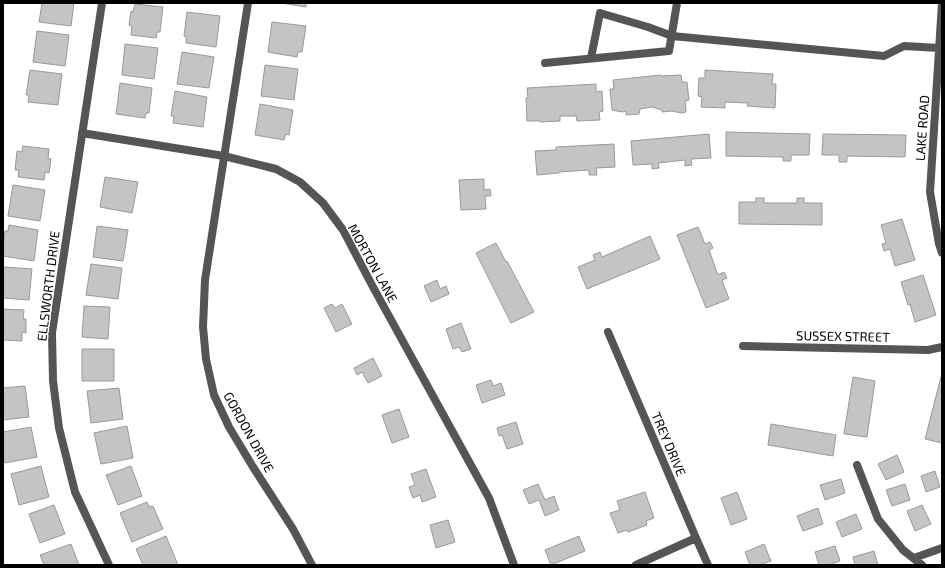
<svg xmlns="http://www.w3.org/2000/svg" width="945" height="568" font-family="'Exo 2',sans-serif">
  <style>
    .building { fill: #c4c4c4; stroke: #999 }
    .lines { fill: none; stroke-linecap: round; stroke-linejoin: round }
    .minor { stroke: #555; stroke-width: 8 }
    .labels { text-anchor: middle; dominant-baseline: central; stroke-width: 3; stroke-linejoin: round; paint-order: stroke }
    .street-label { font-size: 13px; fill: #000; stroke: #fff }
  </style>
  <rect width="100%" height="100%" fill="#fff"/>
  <path class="building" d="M42,3h32l-3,23 -32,-4z
    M281,3h25v4z
    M135,4l28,3 -3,25h-3l-1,6 -25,-3 1,-9 -3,-1 2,-14 2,1z
    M187,12l33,4 -4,31 -30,-4v-6l-2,-1z
    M272,22l34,4 -4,26h-4l-1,5 -29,-5z
    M37,31l32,4 -4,31 -32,-4z
    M125,44l33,4 -4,31 -32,-4z
    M182,52l32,5 -5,31 -32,-4z
    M265,65l33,4 -4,31 -33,-4z
    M30,70l32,4 -4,31 -30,-3 1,-7h-3z
    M705,70l68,4 -1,10h4l-1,24 -28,-2 1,-3 -23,-1v6l-24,-1 1,-10 -4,-1 1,-18h6z
    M661,75v1l20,-1 1,7h5l2,18 -4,1 1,11 -5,1 -9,-2 -10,1v-2l-10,-3 -12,2 -1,5 -13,1v-4l-4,1 -10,-2 -2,-21h4l-1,-9z
    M120,83l32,5 -3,25h-3l-1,5 -29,-4z
    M596,84v8l6,-1 1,20 -4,1 1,8 -23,1 -1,-5h-16v5l-20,1v-1h-13l-1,-23h2l-1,-10z
    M175,91l32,6 -4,30 -30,-4 1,-7h-3z
    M260,104l33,6 -4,25 -3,-1 -2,6 -29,-5z
    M726,132l84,2 -1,21h-18v6h-8v-4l-57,-1z
    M709,134l2,24 -20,1 1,6 -7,1v-6l-27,3 1,5 -7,1v-5l-19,1 -2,-24z
    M823,134l83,1 -1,22 -58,-1v6h-8v-7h-17z
    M614,144l1,23 -19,1 1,7h-8v-5l-30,2v1l-22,2 -2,-24 21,-1v-3z
    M23,146l26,3 -1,9 3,1 -2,14 -4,-1 -1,8 -26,-3 1,-7h-4l2,-19 5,1z
    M105,177l33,5 -6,31 -32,-6z
    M484,179v11l6,-1 1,7h-6l1,13 -25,1 -2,-30z
    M13,185l32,5 -5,31 -32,-5z
    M756,198h8v5h33v-5h7v5h18v22l-83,-1v-22h17z
    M902,219l13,41 -20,6 -5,-17 -6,2 -2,-7 4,-1 -5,-18z
    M9,225l29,5 -4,31 -31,-5v-11l2,-14h3z
    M97,226l31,4 -5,31 -30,-4z
    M698,227l7,17 5,-2 3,6 -4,2 9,25 6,-3 3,6 -5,2 7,19 -23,9 -29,-73z
    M650,236l10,23 -73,30 -9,-22 17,-7 -2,-5 7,-3 2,5z
    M496,243l10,19 1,-1 27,51 -23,11 -35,-70z
    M91,264l31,4 -4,31 -32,-4z
    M3,267l29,2 -3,31 -26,-2z
    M923,275l13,40 -21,7 -5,-18 -2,1 -7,-23z
    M437,280l3,9 6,-3 3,8 -18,8 -7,-16z
    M332,304l3,4 7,-4 10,20 -16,8 -12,-24z
    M84,306l26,1 -2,32 -26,-2z
    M3,309l21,1 -1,9h3v14l-4,-1v9l-19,-1z
    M461,323l10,26 -9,3 -3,-5 -6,2 -7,-20z
    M82,349h32v32h-32z
    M373,358l9,18 -14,7 -6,-11 -5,3 -3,-7z
    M853,377l22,4 -8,56 -23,-3z
    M941,377h1v66l-17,-4z
    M491,380l2,6 8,-3 4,12 -23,8 -6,-18z
    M25,386l4,31 -26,3v-32z
    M119,388l4,31 -32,4 -4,-32z
    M399,409l10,28 -17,6 -10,-28z
    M516,422l7,22 -16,5 -5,-14 -3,1 -2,-8z
    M771,424l65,11 -3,21 -65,-11z
    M127,426l6,32 -32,6 -7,-31z
    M31,427l6,30 -32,6 -2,-8v-23z
    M897,455l7,17 -18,8 -8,-16z
    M41,466l8,31 -30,8 -8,-31z
    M131,466l11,30 -24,9 -12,-30z
    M426,469l10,28 -14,5 -2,-7 -7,3 -4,-11 6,-2 -4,-11z
    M935,471l5,16 -14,5 -5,-16z
    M841,479l4,14 -20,7 -5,-15z
    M538,484l7,16 9,-4 5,14 -14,6 -6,-16 -10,4 -6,-14z
    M905,484l5,16 -18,6 -6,-16z
    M645,492l9,26 -8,3 1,4 -19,7 -1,-2 -9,3 -8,-20 10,-3 -3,-9z
    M737,492l10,27 -16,6 -10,-27z
    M147,502l2,5 4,-1 10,23 -31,13 -12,-29z
    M54,505l11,29 -25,9 -11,-29z
    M922,505l9,19 -16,7 -8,-20z
    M818,508l5,16 -20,7 -6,-15z
    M856,514l6,15 -20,8 -6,-15z
    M448,520l7,22 -19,6 -6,-23z
    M166,536l12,29h-35l-7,-16z
    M579,536l6,15 -34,14 -6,-15z
    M71,544l8,21h-35l-4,-10z
    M764,544l7,17 -12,4h-9l-5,-13z
    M835,546l5,15 -12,4h-9l-4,-13z
    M874,551l4,14h-23l-2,-8z"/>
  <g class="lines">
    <path class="minor" d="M102,3l-50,330 1,48 6,47 16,64 34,73
      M248,3l-43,277 -2,47 3,32 8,36 15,32 24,40 40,62 19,36
      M942,3l-12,189 9,52 3,9
      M591,58l9,-45 48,14 24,9 212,20 20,-10 35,2
      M545,63l124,-12 8,-48
      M82,133l142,23 52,13 24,13 23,21 20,27 30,57 116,211 25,67
      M608,332l88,206 12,27
      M743,346l185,4 14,-3
      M857,465l21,54 25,31 19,15
      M914,558l28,-10
      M636,565l60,-27"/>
  </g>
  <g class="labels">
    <g class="street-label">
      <text transform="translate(922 128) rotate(-86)">LAKE ROAD</text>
      <text transform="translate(373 263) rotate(61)">MORTON LANE</text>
      <text transform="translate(48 286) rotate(-83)">ELLSWORTH DRIVE</text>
      <text transform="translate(843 336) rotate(1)">SUSSEX STREET</text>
      <text transform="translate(249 432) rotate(61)">GORDON DRIVE</text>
      <text transform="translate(669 444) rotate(67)">TREY DRIVE</text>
    </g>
  </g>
  <rect width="945" height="568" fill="none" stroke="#000000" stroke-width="8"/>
</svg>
